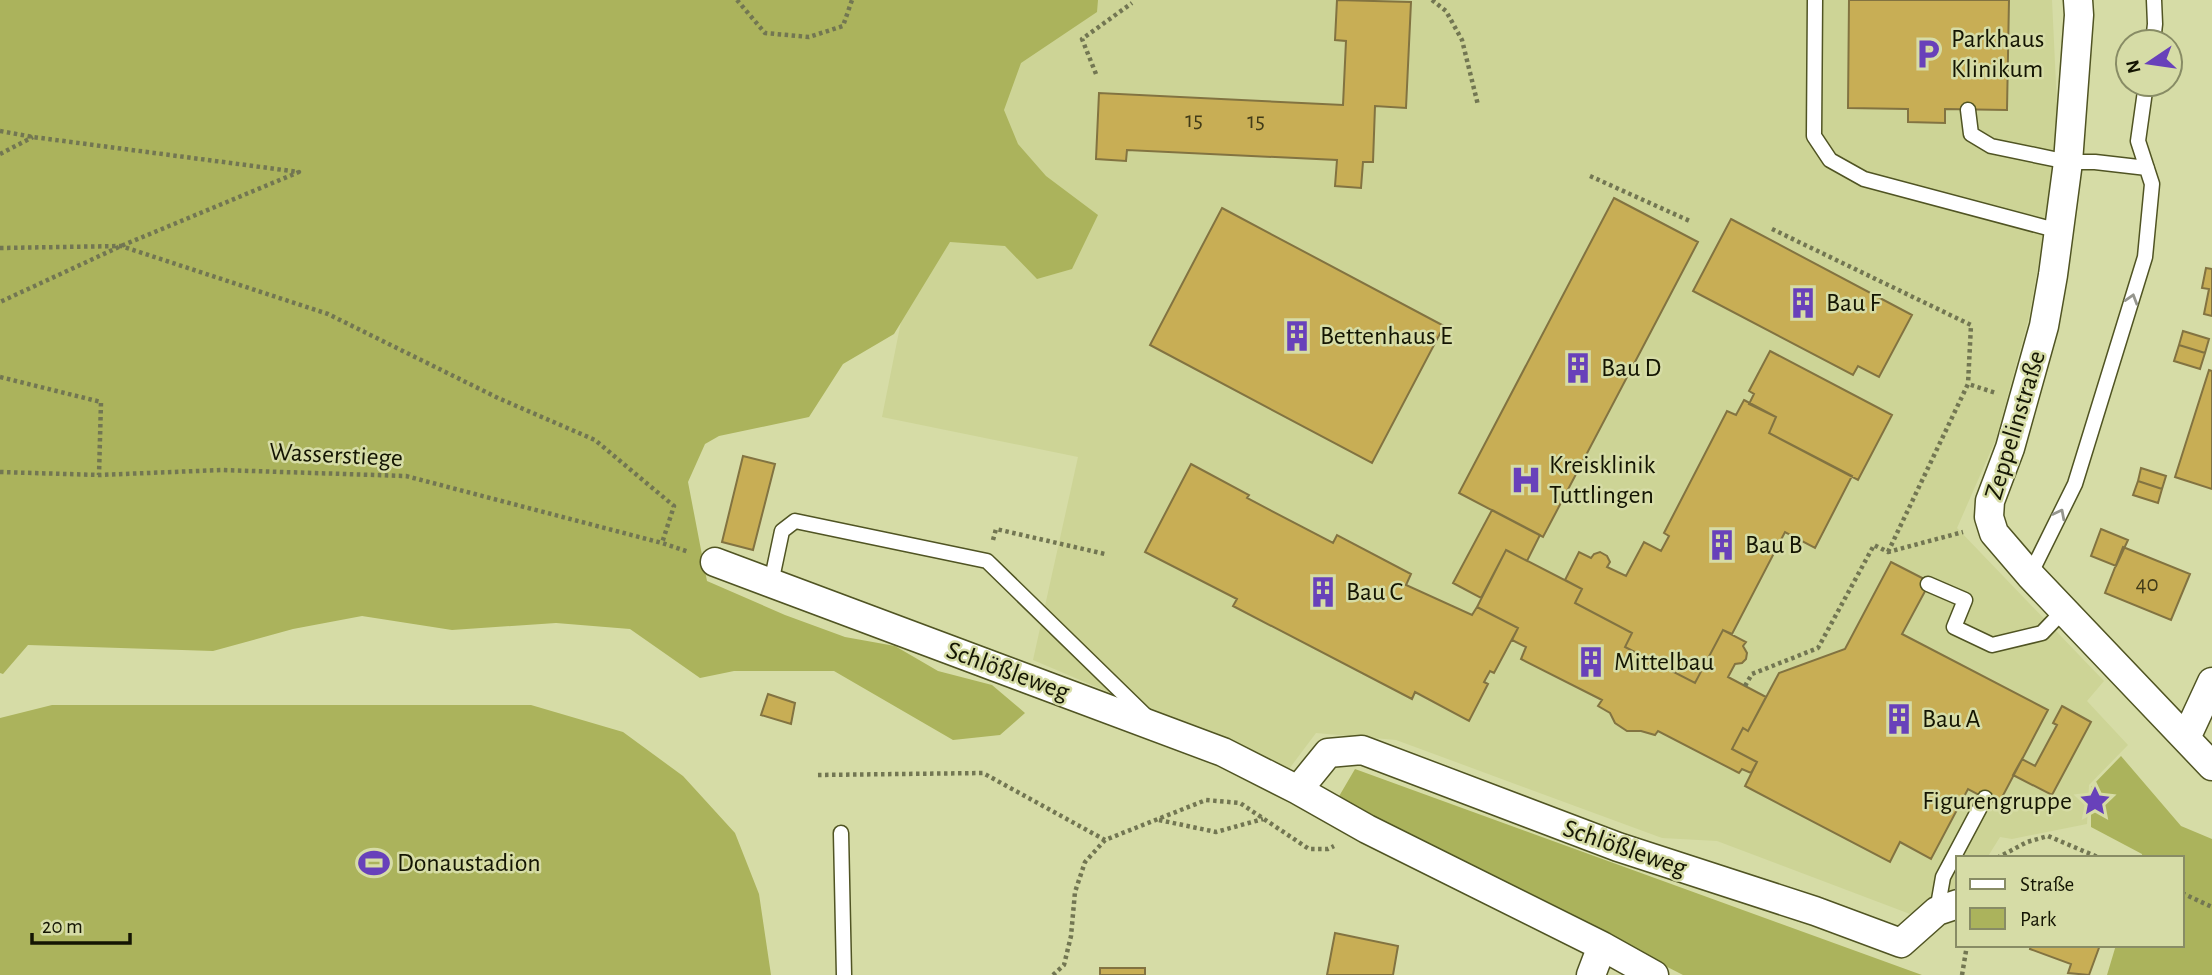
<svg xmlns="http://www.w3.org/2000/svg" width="2212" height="975" font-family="'Alegreya Sans',sans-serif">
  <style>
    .built { fill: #cdd496 }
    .green { fill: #abb35c }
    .building { fill: #c8ae55; stroke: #827341; stroke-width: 2 }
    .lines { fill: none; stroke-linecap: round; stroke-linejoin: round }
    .service-casing { stroke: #505423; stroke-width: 17 }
    .minor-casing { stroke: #505423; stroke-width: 31 }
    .path { stroke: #727652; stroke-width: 4.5; stroke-dasharray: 3.5 3.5; stroke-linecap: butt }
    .service { stroke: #fff; stroke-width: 14 }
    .minor { stroke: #fff; stroke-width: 28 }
    .oneway { stroke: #95968e }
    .labels { text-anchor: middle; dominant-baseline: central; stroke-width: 5; stroke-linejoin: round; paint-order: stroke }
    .number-label { font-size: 23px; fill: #413b18 }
    .poi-label { font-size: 26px; fill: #141503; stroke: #d6dca6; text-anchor: start }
    .street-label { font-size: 26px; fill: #141503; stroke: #d6dca6 }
  </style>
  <rect width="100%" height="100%" fill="#d6dca6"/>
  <path class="built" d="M965,0h1087l7,148 -30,169 -33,122 -39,89 147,153 -17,20 41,44 -39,40 -2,39 -75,15 -12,-2 -13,21h-29v35l-48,21 -193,-73 -55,-3 -266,-98 -80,-7 -27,36 -256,-109 45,-203 -196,-40z"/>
  <path class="green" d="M0,0h1098l-1,12 -76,51 -17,47 14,34 28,32 52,39 -26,54 -35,10 -32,-33 -55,-4 -56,92 -51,30 -34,53 -90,19 -14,8 -17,38 19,99 78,34 60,22 50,9 43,25 54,14 33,28 -25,22 -47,5 -119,-69h-100l-34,7 -70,-49 -74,-6 -104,7 -90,-14 -69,13 -80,22 -185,-6 -25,29 -3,-1z
    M52,705h479l92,27 60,44 52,57 24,61 12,81h-771v-257z
    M2121,756l60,70 31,13v136h-105l9,-30h66v-87h-40v-4l-51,-27v-40z
    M1355,769l567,206h-239l-345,-177z"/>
  <path class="building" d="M1337,0l74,2 -5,106 -31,-2 -2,56h-10l-2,26 -26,-2 2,-26 -210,-10 -1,11 -30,-2 3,-66 244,12 3,-64 -11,-1z
    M1849,0h160l-2,110 -62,-1v14l-37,-1v-13l-60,-1z
    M1614,198l84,44 -155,295 -84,-44z
    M1222,208l222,118 -72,137 -222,-118z
    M1731,219l181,96 -33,62 -21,-11 -5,9 -160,-84z
    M2206,268l6,1v47l-8,-2 5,-25 -7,-1z
    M2183,331l26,8 -4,14 -26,-8z
    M2179,345l26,8 -5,16 -26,-8z
    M1770,351l122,64 -34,65 -89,-47 7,-16 -27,-13 5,-10 -5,-3z
    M2209,370l3,1v118l-37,-12z
    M1744,400l32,17 -7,16 83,43 -37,72 -30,-16 -53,102 -9,-4 -28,53 -70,-36 7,-14 -57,-30 7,-14 -17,-9 14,-28 12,6 3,-4 6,-2 7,4 3,6 -3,5 19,9 18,-34 17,9 8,-15 -5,-3 63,-122 9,4z
    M743,456l32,8 -22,86 -31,-8z
    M1191,464l58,31 -2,3 86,45 4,-8 74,39 -5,11 66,30 5,-8 41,21 -24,45 -4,-2 -6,11 4,2 -19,37 -54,-29 -3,7 -179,-93 4,-7 -92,-47z
    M2141,468l25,8 -4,13 -24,-8z
    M2138,481l24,8 -4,14 -25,-8z
    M1492,510l48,25 -13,26 -21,-11 -25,48 -28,-15z
    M2101,529l27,11 -12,26 -25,-10z
    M2123,547l67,27 -19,46 -66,-27z
    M1506,550l76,39 -7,14 57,30 -7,14 70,36 28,-53 23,12 -3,4 4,7 -1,6 -4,4 -7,1 -7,13 38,20 -18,34 -5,-3 -11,21 25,13 -6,11 -9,-4 -3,4 -81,-42 -3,4 -14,-4h-14l-12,-8 -5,-10 -12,-7 4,-6 -81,-41 5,-12 -14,-7 6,-12 -41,-21z
    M1891,562l39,20 -28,52 146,76 -50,95 -30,-16 -37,70 -31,-17 -10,20 -145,-76 12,-24 -25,-13 11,-21 5,3 31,-58 66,-24z
    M768,694l27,9 -4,21 -30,-9z
    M2062,706l29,16 -39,73 -39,-20 9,-16 13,7 22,-41 -4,-2z
    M1335,933l63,13 -5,29h-66z
    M2031,945h69l-11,30 -21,-2 3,-9 -41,-15z
    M1100,968h45v7h-45z"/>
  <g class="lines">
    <defs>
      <path id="service" d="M1815,0l-1,136 16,24 34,19 195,52
        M2153,42l2,-18 -1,-24
        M1968,110l3,24 20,12 77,16h27l52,6
        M2030,575l45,-91 70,-227 7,-73 -14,-43 8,-57
        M771,583l11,-52 13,-10 192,40 158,154
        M1928,584l37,16 -11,27 38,18 50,-12 22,-23
        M841,833l3,142
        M1937,911l6,-34 42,-79"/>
      <path id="minor" d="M2078,0l1,15 -11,147 -15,113 -9,51 -34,122 -20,53 -1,16 5,16 36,42 182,191
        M715,562l508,190 75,38 69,39 235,117 52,29
        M2186,738l26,-56
        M1298,790l30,-37 34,-3 256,97 197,64 86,32 36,-32 21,-7
        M1591,975l11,-29"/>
    </defs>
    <use href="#service" class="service-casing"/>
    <use href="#minor" class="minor-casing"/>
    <path class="path" d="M737,0l28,33 44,4 34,-11 9,-26
      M1432,0l14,11 16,29 16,65
      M1096,74l-14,-35 50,-36
      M0,131l33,6 266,35 -178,74 -121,56
      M0,154l33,-17
      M1590,176l102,46
      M1772,229l199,96 -3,59
      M0,248l121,-2 207,68 170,84 97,42 79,66 -12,37
      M0,377l101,25 -2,73
      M0,472l99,3 122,-5 185,6 256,67 27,9
      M993,540l3,-11 109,25
      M1888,552l80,-168 28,9
      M1745,686l7,-12 66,-26 56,-103 14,7 75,-20
      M818,775l165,-2 122,67
      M1159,820l57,12 47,-13
      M1997,858l30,-16 21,-6 52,22
      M2182,893l30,14
      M1053,975l11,-10 7,-29 4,-44 10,-30 20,-22 101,-40 34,3 69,46h19l6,-3
      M1962,975l5,-30"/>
    <use href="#service" class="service"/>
    <use href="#minor" class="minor"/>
  </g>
  <defs><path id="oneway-chevron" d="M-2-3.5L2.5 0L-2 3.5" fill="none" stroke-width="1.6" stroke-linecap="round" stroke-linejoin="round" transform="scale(1.75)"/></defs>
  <g class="oneway">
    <use href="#oneway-chevron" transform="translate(2132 299) rotate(-73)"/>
    <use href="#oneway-chevron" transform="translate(2060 514) rotate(-63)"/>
  </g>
  <defs>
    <symbol id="parking-bare" viewBox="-9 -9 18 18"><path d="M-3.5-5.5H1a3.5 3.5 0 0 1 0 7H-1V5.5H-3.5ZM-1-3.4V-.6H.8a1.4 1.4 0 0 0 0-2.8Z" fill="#6841ba" stroke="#d6dca6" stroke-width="2.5" paint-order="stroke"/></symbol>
    <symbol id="building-bare" viewBox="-9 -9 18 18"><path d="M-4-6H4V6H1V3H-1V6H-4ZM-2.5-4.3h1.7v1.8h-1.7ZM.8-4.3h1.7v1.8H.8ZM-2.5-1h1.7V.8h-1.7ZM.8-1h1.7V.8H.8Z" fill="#6841ba" stroke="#d6dca6" stroke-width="2.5" paint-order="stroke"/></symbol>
    <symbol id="hospital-bare" viewBox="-9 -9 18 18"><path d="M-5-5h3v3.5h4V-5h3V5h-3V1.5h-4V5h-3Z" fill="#6841ba" stroke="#d6dca6" stroke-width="2.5" paint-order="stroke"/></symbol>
    <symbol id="sight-bare" viewBox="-9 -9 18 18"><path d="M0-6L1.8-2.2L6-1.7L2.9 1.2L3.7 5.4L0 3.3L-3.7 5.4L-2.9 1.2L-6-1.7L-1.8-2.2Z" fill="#6841ba" stroke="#d6dca6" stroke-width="2.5" paint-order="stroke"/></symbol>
    <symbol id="stadium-bare" viewBox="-9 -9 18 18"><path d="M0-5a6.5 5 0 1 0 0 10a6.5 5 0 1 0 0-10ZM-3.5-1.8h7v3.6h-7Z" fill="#6841ba" stroke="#d6dca6" stroke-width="2.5" paint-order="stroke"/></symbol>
  </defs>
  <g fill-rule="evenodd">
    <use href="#parking-bare" x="1906" y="32" width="44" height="44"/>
    <use href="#building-bare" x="1781" y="281" width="44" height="44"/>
    <use href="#building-bare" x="1275" y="314" width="44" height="44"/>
    <use href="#building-bare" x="1556" y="346" width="44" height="44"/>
    <use href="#hospital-bare" x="1504" y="458" width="44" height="44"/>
    <use href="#building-bare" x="1700" y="523" width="44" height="44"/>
    <use href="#building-bare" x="1301" y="570" width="44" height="44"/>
    <use href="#building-bare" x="1569" y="640" width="44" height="44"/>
    <use href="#building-bare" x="1877" y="697" width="44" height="44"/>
    <use href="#sight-bare" x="2073" y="779" width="44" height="44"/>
    <use href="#stadium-bare" x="352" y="841" width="44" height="44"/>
  </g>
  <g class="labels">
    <g class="number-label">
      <text x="1194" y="120">15</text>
      <text x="1256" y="121">15</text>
      <text x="2147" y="584">40</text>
    </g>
    <g class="poi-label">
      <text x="1951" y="39">Parkhaus<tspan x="1951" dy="30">Klinikum</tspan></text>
      <text x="1826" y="303">Bau F</text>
      <text x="1320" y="336">Bettenhaus E</text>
      <text x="1601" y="368">Bau D</text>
      <text x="1549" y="465">Kreisklinik<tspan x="1549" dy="30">Tuttlingen</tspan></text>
      <text x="1745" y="545">Bau B</text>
      <text x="1346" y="592">Bau C</text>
      <text x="1614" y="662">Mittelbau</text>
      <text x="1922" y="719">Bau A</text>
      <text x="2072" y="801" text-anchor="end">Figurengruppe</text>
      <text x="397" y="863">Donaustadion</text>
    </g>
    <g class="street-label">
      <text transform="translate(2015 425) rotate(-73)">Zeppelinstraße</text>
      <text transform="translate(336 455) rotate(3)">Wasserstiege</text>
      <text transform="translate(1008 671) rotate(20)">Schlößleweg</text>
      <text transform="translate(1625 848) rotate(19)">Schlößleweg</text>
    </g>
  </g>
  <rect x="1956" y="856" width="228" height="91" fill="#d6dca6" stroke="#888c65" stroke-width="2"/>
  <rect x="1970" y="879" width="35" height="10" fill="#ffffff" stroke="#888c65" stroke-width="2"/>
  <text x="2020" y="891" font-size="21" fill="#141503">Straße</text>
  <rect x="1970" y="908" width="35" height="21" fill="#abb35c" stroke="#888c65" stroke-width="2"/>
  <text x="2020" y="926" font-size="21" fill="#141503">Park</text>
  <g transform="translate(2149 63) rotate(257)"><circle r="33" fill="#d6dca6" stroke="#888c65" stroke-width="2"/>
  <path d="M0-5L12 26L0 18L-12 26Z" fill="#6841ba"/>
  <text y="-10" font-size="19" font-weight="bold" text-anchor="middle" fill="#141503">N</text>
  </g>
  <path d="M32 933v10h98v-10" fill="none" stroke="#141503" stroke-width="3.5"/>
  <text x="42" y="933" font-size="21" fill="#141503" stroke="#d6dca6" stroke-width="5" paint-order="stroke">20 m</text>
</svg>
